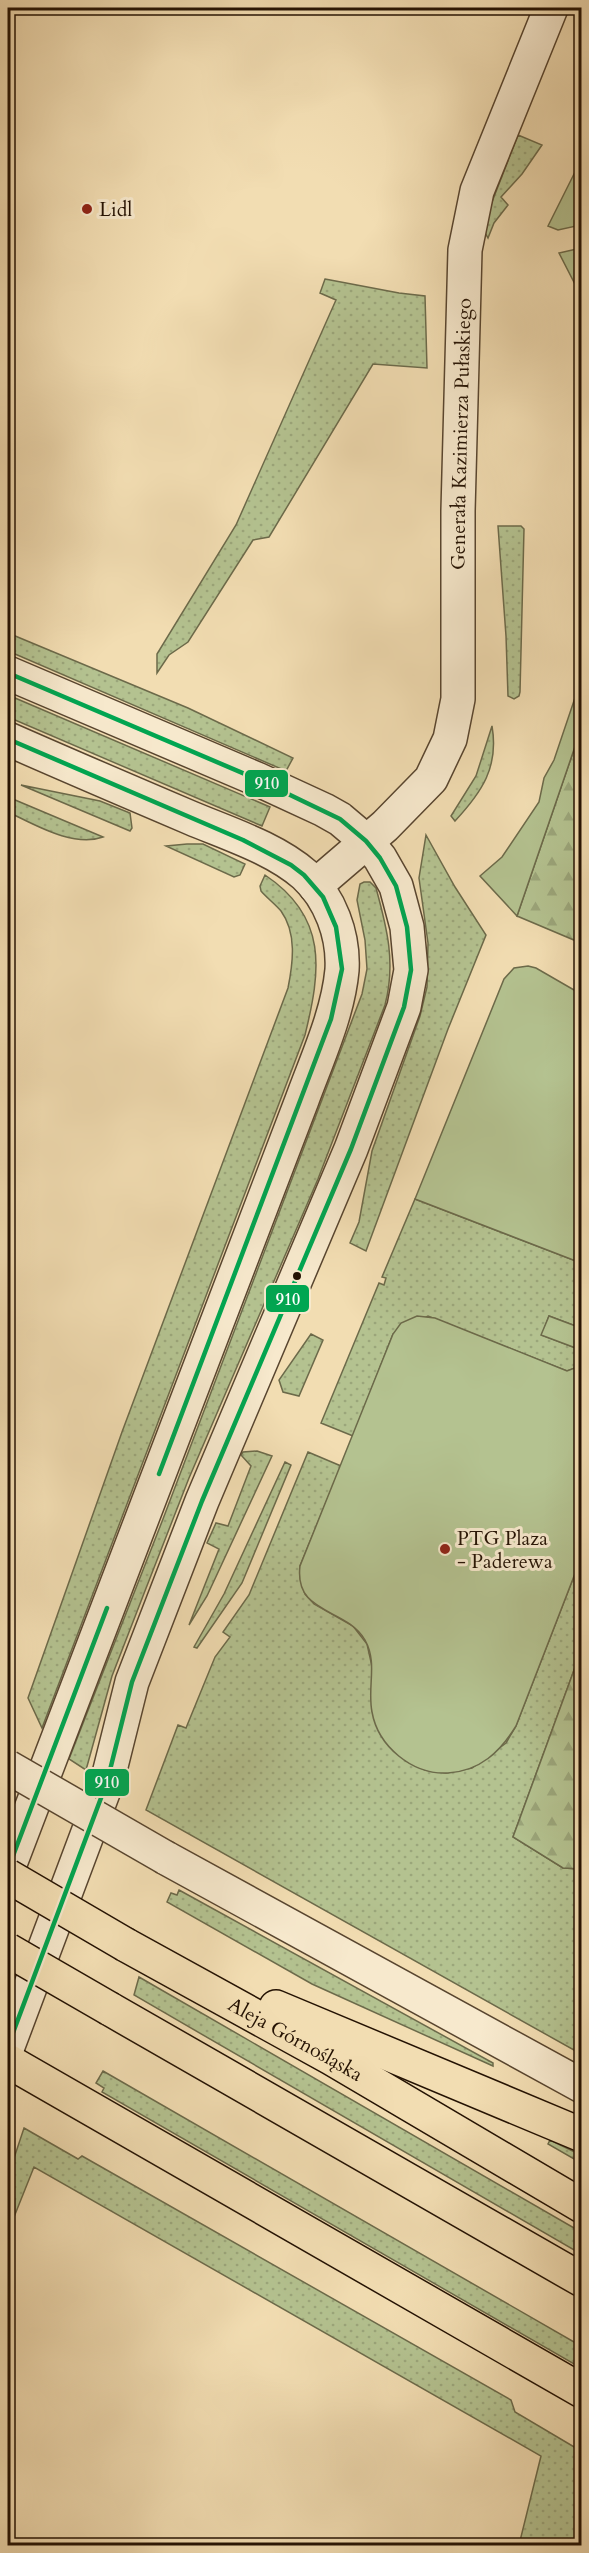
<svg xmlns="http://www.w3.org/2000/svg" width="589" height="2553" font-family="Cardo,serif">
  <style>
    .grass { fill: url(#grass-dots); stroke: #6c6a4a; stroke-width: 1.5 }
    .forest { fill: url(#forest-firs); stroke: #6c6a4a; stroke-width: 1.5 }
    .park { fill: #b4c290; stroke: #6c6a4a; stroke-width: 1.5 }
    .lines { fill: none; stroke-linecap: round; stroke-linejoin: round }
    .minor-casing { stroke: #58452f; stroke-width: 36 }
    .major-casing { stroke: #241203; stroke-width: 36 }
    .highway-casing { stroke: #241203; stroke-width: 36 }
    .minor { stroke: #f7e9cd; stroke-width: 33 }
    .major { stroke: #f2ddb2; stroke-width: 33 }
    .highway { stroke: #f2ddb2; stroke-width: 33 }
    .minor-bridge-casing { stroke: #58452f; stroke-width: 36; stroke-linecap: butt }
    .highway-bridge-casing { stroke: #241203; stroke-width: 36; stroke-linecap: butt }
    .minor-bridge { stroke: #f7e9cd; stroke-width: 33 }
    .highway-bridge { stroke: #f2ddb2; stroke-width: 33 }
    .bus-1-casing { stroke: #f7e9cd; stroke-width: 9 }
    .bus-1 { stroke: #00a651; stroke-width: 4.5 }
    .poi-dot { fill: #8f2418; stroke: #f7e9cd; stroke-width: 2 }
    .bus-dot { fill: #241203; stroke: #f7e9cd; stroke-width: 2 }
    .labels { text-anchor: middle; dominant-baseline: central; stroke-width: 6; stroke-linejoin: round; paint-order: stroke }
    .poi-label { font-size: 20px; fill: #241203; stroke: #f7e9cd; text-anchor: start }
    .street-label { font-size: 20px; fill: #241203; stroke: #f7e9cd }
    .line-badge { stroke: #f7e9cd; stroke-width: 2 }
    .badge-label { font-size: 16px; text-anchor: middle; font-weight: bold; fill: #fff }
  </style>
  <defs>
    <pattern id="grass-dots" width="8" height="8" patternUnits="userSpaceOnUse" patternTransform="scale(1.5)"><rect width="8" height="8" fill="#b4c290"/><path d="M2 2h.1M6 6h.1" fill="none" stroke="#9ba67b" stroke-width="1.8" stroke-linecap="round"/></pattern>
    <pattern id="forest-firs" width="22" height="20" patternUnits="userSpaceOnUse" patternTransform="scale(1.5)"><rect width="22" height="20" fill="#b4c290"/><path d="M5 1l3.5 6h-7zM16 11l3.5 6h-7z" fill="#9ba67b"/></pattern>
  </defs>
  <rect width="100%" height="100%" fill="#f2ddb2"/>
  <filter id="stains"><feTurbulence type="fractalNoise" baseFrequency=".00333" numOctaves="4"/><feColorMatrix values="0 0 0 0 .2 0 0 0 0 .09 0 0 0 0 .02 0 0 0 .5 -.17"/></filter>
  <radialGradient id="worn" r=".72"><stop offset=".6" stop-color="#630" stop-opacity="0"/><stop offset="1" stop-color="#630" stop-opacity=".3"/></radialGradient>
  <path class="grass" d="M518,135l24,10 -20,29 -21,23 7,8 -14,18 -6,15 -4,-7 6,-24z
    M325,279l74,14 26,3 2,72 -54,-4 -104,173 -16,3 -65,102 -19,13 -12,18v-19l79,-129 100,-225 -16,-7z
    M498,526h23l3,3 -4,163 -1,4 -5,3 -6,-3 -2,-60z
    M8,633l180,75 105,50 -7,13 -278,-120z
    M8,695l262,112 -8,19 -254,-109z
    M492,726c7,41 -10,66 -37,95l-4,-5 25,-40z
    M21,785l79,16 30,12 2,15 -2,3z
    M8,797l95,40c-30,11 -69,-13 -95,-25z
    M426,835l29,52 31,48 -38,94 -82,222 -16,-8 9,-21 13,-71 48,-135 7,-29 1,-44 -9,-65z
    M187,844h16l42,20 -5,11 -6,2 -68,-31z
    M265,875c63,42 56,95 40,160l-263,693 -14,-30 94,-266 166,-444c5,-25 9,-55 -7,-77 -6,-7 -14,-13 -20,-20l-1,-5z
    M364,882h6l6,6c11,40 20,75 9,117l-67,174 -129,299 -46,118 -31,80 -26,94 -17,-11 94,-240 199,-525 5,-25 -2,-29 -8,-40 3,-16z
    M415,1199l166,64v65l-32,-12 -7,19 39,15 -6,18 -8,3 -139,-55 -35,18 -40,102 -32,-13 58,-140 5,2 2,-7 -4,-1z
    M311,1334l12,6 -24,56 -16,-4 -4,-12z
    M257,1451l15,5 -65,140 -18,29 30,-76 -12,-6 9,-20 12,3 23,-60 -10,-11 2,-3z
    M308,1452l33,14 -41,100v12l5,16 9,10 39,22 14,18 6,27 -1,40 34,50 19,9 21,3 26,-5 34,-25 10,-17 65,-168v93l-68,186 50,31 18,1v185l-435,-244 32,-85 8,3 29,-71 15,-20 -7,-5 26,-37z
    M285,1462l6,3 -49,118 -45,65 -3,-1 30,-53z
    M179,1890l314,173v3l-181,-82 -145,-82 4,-9 6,2z
    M139,1977l442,255v22l-447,-259z
    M103,2071l478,275v22l-479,-276 2,-4 -8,-5z
    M24,2128l54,31 4,-3 429,244 4,12 66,39v94h-62l22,-89 -507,-289 -26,65v-56z
    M550,2140l31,15v8l-33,-19z"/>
  <path class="forest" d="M581,729v214l-64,-27z
    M581,1651l1,218h-1l-18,-1 -50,-31z"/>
  <path class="park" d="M581,160v65l-23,5 -10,-4z
    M581,248h1l-1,48 -22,-43z
    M581,680v49l-64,187 -37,-40 22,-19 37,-55 5,-24 10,-18z
    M528,966l8,2 45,26v269l-166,-64 89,-220 10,-11z
    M417,1316l18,2 132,53 8,-3 6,-18 -40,-15 8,-19 32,12v230l-65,168c-16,26 -36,45 -68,47 -36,2 -70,-27 -76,-61 -5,-25 6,-49 -7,-72 -19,-33 -71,-25 -65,-74l93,-232 8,-11z"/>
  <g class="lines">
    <defs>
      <g id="minor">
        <path d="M8,673l251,107 65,30 16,9 26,22 14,17 16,28 11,41 4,43 -7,37 -53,142 -149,352 -70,181 -25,100 -99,264"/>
        <path d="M8,739c61,27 122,53 183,79 38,16 83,30 114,57 25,23 39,60 37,95 -4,44 -25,89 -40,130l-294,769"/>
        <path id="s1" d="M315,886l70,-60 46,-47 19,-40 8,-40v-188l7,-261 12,-59 74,-183"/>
        <path d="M166,1858l416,228"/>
      </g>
      <path id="major" d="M8,2061l574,330"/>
      <g id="highway">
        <path id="s2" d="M126,1945l205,113 251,148"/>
        <path d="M276,2007l306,128"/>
        <path d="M110,2009l472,271"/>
      </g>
    </defs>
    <use href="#minor" class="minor-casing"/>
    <use href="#major" class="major-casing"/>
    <use href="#highway" class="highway-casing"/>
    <use href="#minor" class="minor"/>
    <use href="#major" class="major"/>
    <use href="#highway" class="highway"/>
    <defs>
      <path id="minor-bridge" d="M8,1767l158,91"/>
      <path id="highway-bridge" d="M8,1876l118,69
        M8,1950l102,59"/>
    </defs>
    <use href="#minor-bridge" class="minor-bridge-casing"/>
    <use href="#highway-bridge" class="highway-bridge-casing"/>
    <use href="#minor-bridge" class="minor-bridge"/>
    <use href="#highway-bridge" class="highway-bridge"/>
    <defs>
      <path id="bus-1" d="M8,673l251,107 81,39 26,22 14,17 16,28 11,41 4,43 -7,37 -53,142 -149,352 -70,181 -25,100 -99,264
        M8,739l235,101 48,25 13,10 19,22 13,30 6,42 -11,50 -172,455
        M8,1869l99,-261"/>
    </defs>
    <use href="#bus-1" class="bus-1-casing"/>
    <use href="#bus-1" class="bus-1"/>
  </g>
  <g class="poi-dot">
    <circle cx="87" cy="209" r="6"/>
    <circle cx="445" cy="1549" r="6"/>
  </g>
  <circle class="bus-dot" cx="297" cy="1276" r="5"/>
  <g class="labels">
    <g class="poi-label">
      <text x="99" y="209">Lidl</text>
      <text x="457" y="1538">PTG Plaza<tspan x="457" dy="23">- Paderewa</tspan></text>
    </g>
    <g class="street-label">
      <text stroke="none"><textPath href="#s1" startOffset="508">Generała Kazimierza Pułaskiego</textPath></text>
      <text stroke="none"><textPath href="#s2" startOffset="194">Aleja Górnośląska</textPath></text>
    </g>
  </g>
  <g class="line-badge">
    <rect x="244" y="769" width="45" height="29" rx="6" fill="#00a651"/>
    <rect x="265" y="1284" width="45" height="29" rx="6" fill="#00a651"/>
    <rect x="84" y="1768" width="46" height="29" rx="6" fill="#00a651"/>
  </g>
  <g class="badge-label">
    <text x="267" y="789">910</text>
    <text x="288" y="1305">910</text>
    <text x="107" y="1788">910</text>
  </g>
  <rect width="589" height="2553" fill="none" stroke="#f2ddb2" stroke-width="30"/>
  <rect x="9" y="9" width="571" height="2535" fill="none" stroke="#241203" stroke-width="3"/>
  <rect x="15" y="15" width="559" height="2523" fill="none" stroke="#241203" stroke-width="1.5"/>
  <rect width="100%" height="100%" filter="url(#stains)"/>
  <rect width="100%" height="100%" fill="url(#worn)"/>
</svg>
